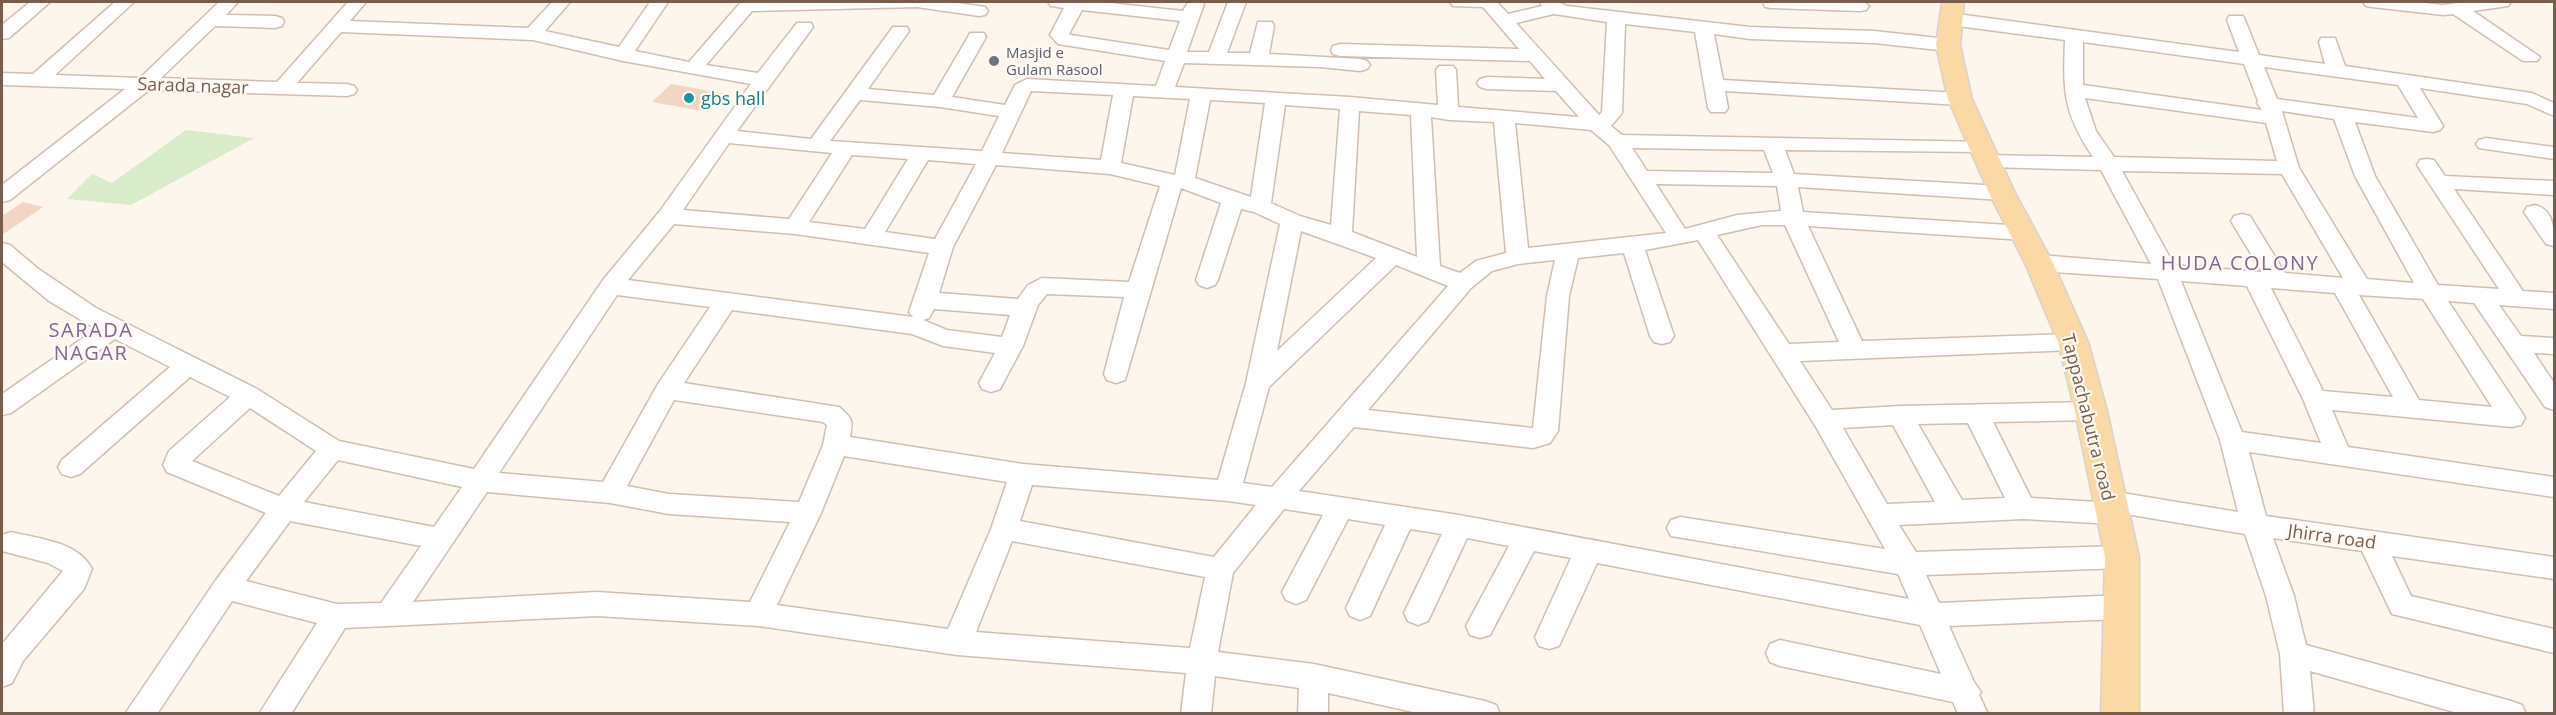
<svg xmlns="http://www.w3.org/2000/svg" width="2556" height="715" font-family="'Open Sans',sans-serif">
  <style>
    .green { fill: #d8ecc9 }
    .building { fill: #f3d5c3 }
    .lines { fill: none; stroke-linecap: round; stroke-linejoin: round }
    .minor-casing { stroke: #d1beb0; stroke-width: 3 }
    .major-casing { stroke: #dad1cd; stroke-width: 3 }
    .minor { fill: #fff; fill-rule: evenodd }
    .major { fill: #fbd9a5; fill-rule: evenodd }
    .worship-dot { fill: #6b7280; stroke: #fffaf3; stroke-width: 2 }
    .culture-dot { fill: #0f9aa8; stroke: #fffaf3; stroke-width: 2 }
    .labels { text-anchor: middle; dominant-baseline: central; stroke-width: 4.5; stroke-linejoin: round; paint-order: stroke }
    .far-worship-label { font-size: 15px; fill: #5b616d; stroke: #fffaf3; text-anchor: start }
    .street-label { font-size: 18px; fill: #7a5c4d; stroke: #fffaf3 }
    .culture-label { font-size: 18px; fill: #0d838f; stroke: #fffaf3; text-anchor: start }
    .neighbourhood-label { font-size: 20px; letter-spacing: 1.5px; fill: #846695; stroke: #fffaf3 }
  </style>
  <rect width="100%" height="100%" fill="#fdf6ec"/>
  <path class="green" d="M186,130l68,8 -123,67 -64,-6 25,-25 20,9z"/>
  <path class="building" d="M671,84l6,1 49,9 -18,18 -56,-10z
    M23,202l20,5 -41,28v-19z"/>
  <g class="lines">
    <defs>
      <path id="minor" d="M30,2h20l-41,36 -7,1v-14z
        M115,2h19l-79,73 85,3 79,-76h19l-12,13 49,1 7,2 2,4 -2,4 -7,2 -60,-2 -54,52 116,4 71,-80h18l-16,19 178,7 24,-26h18l-25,29 74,16 31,-45h18l-33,49 54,11 52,-60h210l34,5 3,4 -3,4 -6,1 -62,-9 -165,4 -46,54 52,8 39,-50h14l2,4 -76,104 74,8 82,-112h14l2,4 -41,58 66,6 34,-58 2,-4h14l2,4 -34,60 53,8 10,-20 12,-6 129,7 9,-25 -107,-17 -8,-9 14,-27 -13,-2 -3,-4h53l82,9 5,-9h14l2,2 -17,48h22l19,-50h18l-19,51h23l8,-31h14l2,4 -5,28 91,5 7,2 3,4 -3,4 -7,2 -40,-4 -136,-4 -9,24 175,10 88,8 -2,-35 3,-4h14l3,4 2,37 121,10 -23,-26 -69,-2 -7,-2 -3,-4 3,-4 7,-2 58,2 -15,-18 -190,-5 -7,-2 -2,-4 2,-4 7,-2 179,5 -36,-42 -30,-1 -3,-4h47l11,12 34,-8 -2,-4h18l9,4 183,21 124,4 74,8 7,2 2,4 -2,4 -7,2 -74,-8 -124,-4 -36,-5 9,46 237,13 7,2 3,4 -3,4 -7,2 -235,-14 3,17 -3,4h-14l-3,-4 -13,-76 -70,-8 -3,89 -11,13 11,9 365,7 3,4 -3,4 -7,2 -195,-2 9,24 208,12 8,2 3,5 -3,5 -8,2 -204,-13 5,25 221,14 8,2 3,5 -3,5 -8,2 -216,-14 54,115 211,-7 8,2 4,6 -4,6 -8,2 -273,11 32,49 68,-4 191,-4 9,2 3,7 -3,7 -9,2 -98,2 38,76 66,4 4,-8 9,-3 128,21 -18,-72 -62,-161 -119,-8 -8,-3 -3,-5 3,-5 8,-3 112,9 -50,-94 -114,-3 -7,-1 -3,-5 3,-5 7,-1 106,2c-30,-45 -30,-65 -28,-117l-115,-15 -6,-2 -3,-4 3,-4 6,-2 289,39 -12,-32 2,-4h14l2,4 14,35 66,9 -6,-22 2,-4h14l10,28 187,27 22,10v13l-27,-12 -107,-16 23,38 -3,4 -7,2 -78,-10 20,54 63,109 61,4 -82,-124 3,-5 7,-1 7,1 11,16 109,5v14l-100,-6 69,102 31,2v16l-55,-4 22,31 33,2v16l-20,-1 20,30v27l-9,-3 -71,-104 -26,-2 73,110 4,7 -4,7 -9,2 -180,-17 16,37 206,30v20l-305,-45 17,64 288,41v22l-162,-23 19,40 143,33v24l-162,-39 -30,-63 -89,-13 21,58 12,49 205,56 11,4 4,9h-65l-151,-43 4,43h-30l-4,-60 -14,-58 -21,-62 -119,-20 -4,6 -9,4 -90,-5 -124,6 17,27 206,-6 10,3 4,8 -4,8 -10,3 -196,7 13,28 182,-8 10,4 4,8 -4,8 -10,4 -172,7 25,56 7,10 -2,3 9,19h-30l-5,-12 -173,-36 -10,-4 -4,-9 4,-9 10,-4 161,34 -21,-49 -323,-62 -38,83 -10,3 -10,-3 -4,-9 36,-79 -37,-7 -44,84 -10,3 -10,-3 -4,-9 43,-80 -42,-8 -39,83 -10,4 -10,-4 -4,-8 38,-79 -32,-5 -40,87 -10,4 -10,-4 -4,-8 39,-83 -37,-6 -42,81 -10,4 -10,-4 -4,-8 41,-77 -39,-6 -51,64 -15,79 96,12 171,37 11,4 4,9h-78l-94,-21v21h-30l1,-26 -84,-12 -4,38h-30l5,-41 -229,-18 -199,-29 -161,-10 -252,12 -54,86h-32l58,-91 -85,-22 -75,113h-32l91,-134 50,-67 -99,-41 -4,-7 6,-14 61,-54 -40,-20 -110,97 -9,3 -9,-3 -4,-7 4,-7 108,-93 -55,-28 -104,74 -9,2v-21l94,-65 -47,-28 -47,-39v-19l8,2 27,23 59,40 161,81 82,52 135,28 129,-189 57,-69 91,-127 -128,-23 -90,-21 -192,-8 -44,51 50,1 7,2 3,4 -3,4 -7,2 -198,-6 -139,110 -8,2v-17l123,-96 -123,-4v-12l31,1zM1082,10l98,11 -11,29 -98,-15 -2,-1zM1554,14l53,8 -5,90 -3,3 -83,-92zM2083,42l161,22 14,37 -1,2 5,7 -179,-25zM2264,67l134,18 20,33 -141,-19zM1031,91l82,4 -12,65 -99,-7zM1133,96l57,3 -15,76 -54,-12zM2085,98l181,25 11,38 -163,-4 -18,-26zM860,100l80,7 59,9 -17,35 -152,-10zM1210,100l55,3 -14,94 -56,-19zM1285,105l55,4 -9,116 -31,-9 -29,-13zM1359,111l52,4 6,142 -65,-25zM2282,111l52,8 21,57 59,107 -47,-4 -68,-111zM1431,117l18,3 45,2 12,131 -30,8 -16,12 -20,-7zM1515,123l76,7 18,15 57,88 -138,15zM729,143l103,10 -43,66 -106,-9zM1632,148l132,2 9,23 -126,-2zM852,155l56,4 -43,70 -56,-7zM928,160l48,4 -41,75 -50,-7zM996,165l114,9 50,12 -31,96 -87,-4 -14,7 -10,14 -79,-6 14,-46zM2122,171l160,3 61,104 -58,-5 -35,-57 -8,-2 -8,2 -3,5 31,51 -88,-7zM1656,184l121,2 4,25 -44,4 -52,14zM1181,188l40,15 -25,77 3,5 8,3 8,-3 3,-5 23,-71 13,3 26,12 -34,159 -28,97 -195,-16 -173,-27c3,-17 3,-18 -11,-30l-155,-24 48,-73 180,24 31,12 52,7 -16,30 3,6 9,3 9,-3 23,-43 15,-41 9,-11 77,3 -20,77 3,6 9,3 9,-3zM674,224l121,10 134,19 -20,59 4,5 -285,-37zM1762,225h23l54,117 -50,2 -72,-109zM1301,231l75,27 -99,93zM1698,240l118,187 69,122 -205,-32 -9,3 -4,8 4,8 227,38 11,25 -450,-84 -160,-24 55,-64 179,21 17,-5 8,-12 11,-135 9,-38 46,-5 26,83 4,6 8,2 8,-2 4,-6 -29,-86zM1555,260l-8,36 -14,132 -165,-18 103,-122 21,-17 26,-7zM1396,265l52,21 -176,201 -29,-4 26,-96zM2181,281l66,5 56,113 18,44 -79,-11zM2271,288l64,5 58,104 -70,-6zM617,295l93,12 -52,77 -55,98 -104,-9zM2359,295l64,4 69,108 -73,-7zM934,309l76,6 -8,22 -55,-7 -24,-10 6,-2zM674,400l149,22 4,3 -4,20 -24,57 -130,-8 -42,-8zM250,408l66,43 -37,45 -87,-35zM1968,423l37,75 -43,2 -44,-76zM1893,425l42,77 -48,2 -44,-76zM844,456l163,26 -16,47 -43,100 -171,-24 44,-92zM338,460l124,27 -28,40 -130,-25zM1032,485l196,16 28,4 -42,52 -194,-36zM487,492l123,11 59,11 121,8 -40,80 -153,-10 -184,10zM290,521l131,25 -40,57 -44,1 -91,-23zM1012,541l193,36 -15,71 -214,-16z
        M1763,2h101l5,4 -3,4 -6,1 -89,-3 -6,-1z
        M2363,2h53l27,3 22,-3h46l-3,4 -35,5 67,46 -3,4h-14l-70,-47 -10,1 -71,-8 -6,-1z
        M2486,138l68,9v12l-75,-11 -3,-4 3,-4z
        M2535,205c19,5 19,24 19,41l-8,-2 -22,-32 3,-5z
        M11,532c27,7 67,9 81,37l-8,20 -61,72 -11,22 -10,4 1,-44 60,-72 -15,-8 -46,-12v-16z"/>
      <path id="major" d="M1942,2h22l-4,43 12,54 43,94 38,70 35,79 19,69 32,146v157h-38l4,-157 -30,-146 -17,-69 -33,-79 -36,-70 -41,-94 -12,-54z"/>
    </defs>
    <use href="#minor" class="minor-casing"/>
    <use href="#major" class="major-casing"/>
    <use href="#minor" class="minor"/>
    <use href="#major" class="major"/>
  </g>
  <circle class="worship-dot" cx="994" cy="61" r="6"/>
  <circle class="culture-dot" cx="689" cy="98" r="6"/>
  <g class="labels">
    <g class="far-worship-label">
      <text x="1006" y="52">Masjid e<tspan x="1006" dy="17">Gulam Rasool</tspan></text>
    </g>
    <g class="street-label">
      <text transform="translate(193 85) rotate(2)">Sarada nagar</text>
      <text transform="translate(2089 417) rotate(76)">Tappachabutra road</text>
      <text transform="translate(2332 536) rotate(8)">Jhirra road</text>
    </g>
    <g class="culture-label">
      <text x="701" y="98">gbs hall</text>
    </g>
    <g class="neighbourhood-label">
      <text x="2240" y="262">HUDA COLONY</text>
      <text x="91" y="329">SARADA<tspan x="91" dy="23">NAGAR</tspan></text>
    </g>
  </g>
  <rect width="2556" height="715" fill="none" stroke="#7a5c4d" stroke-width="6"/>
</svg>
